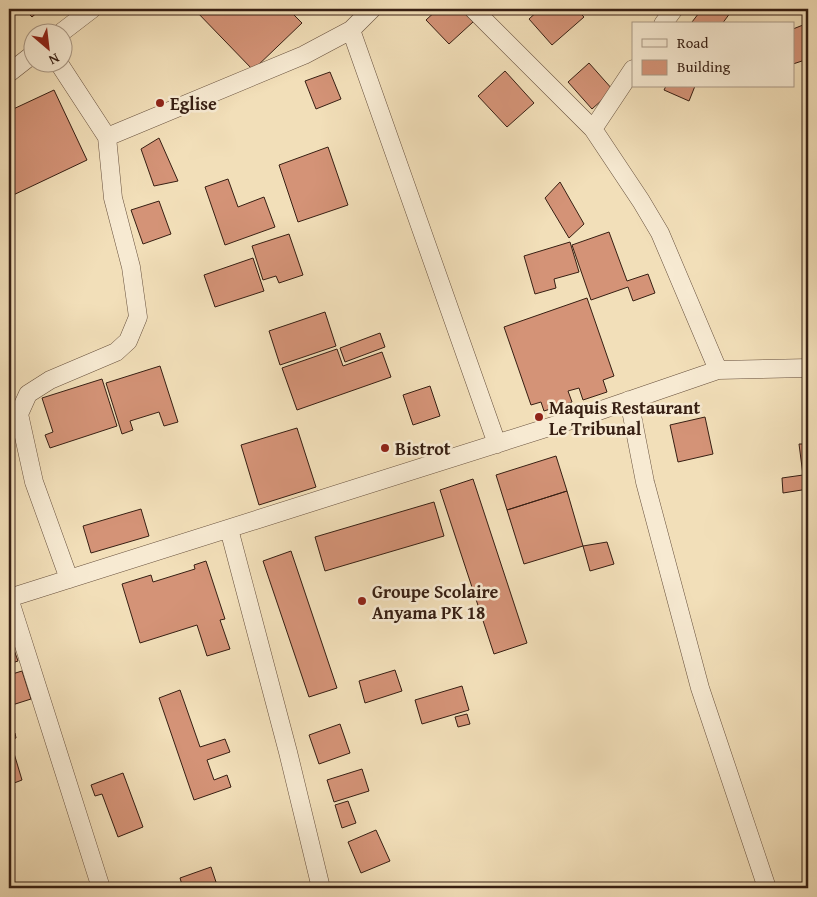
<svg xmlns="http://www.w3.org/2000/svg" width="817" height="897" font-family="'Gentium Book Plus',serif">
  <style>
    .building { fill: #d49377; stroke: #371f13 }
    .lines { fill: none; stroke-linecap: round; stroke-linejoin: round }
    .minor-casing { stroke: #664f3c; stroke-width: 19 }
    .minor { stroke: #f7ead2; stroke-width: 18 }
    .poi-dot { fill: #8f2418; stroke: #f7ead2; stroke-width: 2 }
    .labels { text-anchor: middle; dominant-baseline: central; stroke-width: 5; stroke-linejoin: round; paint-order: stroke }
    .poi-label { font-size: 18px; font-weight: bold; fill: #371f13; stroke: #f7ead2; text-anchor: start }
  </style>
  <rect width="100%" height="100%" fill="#f2dfb9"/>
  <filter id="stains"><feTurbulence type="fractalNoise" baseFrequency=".004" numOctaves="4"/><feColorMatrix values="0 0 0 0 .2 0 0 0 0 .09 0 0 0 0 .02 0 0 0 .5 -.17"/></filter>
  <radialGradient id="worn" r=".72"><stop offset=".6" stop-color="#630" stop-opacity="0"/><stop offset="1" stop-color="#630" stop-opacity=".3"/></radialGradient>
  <path class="building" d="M24,9h17l-9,8z
    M194,9h94l14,14 -49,47z
    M438,9h22l13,13 -24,22 -23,-24z
    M540,9h36l8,8 -32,28 -23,-26z
    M702,9h31l-11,15h-28l-2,-2z
    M808,23v36l-15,5v-35z
    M589,63l24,27 -21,19 -24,-27z
    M505,71l29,32 -27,24 -29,-31z
    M330,72l11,27 -25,10 -11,-28z
    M666,86h29l-6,15 -25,-11z
    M54,90l33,70 -78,37v-86z
    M159,138l19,43 -24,5 -13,-37z
    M328,147l20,58 -50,17 -19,-57z
    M228,179l10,28 26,-10 11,30 -50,18 -20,-58z
    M560,182l24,42 -15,14 -24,-40z
    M159,201l12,33 -28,10 -12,-34z
    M609,232l18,49 21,-7 7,19 -22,8 -5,-14 -37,13 -19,-55z
    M289,234l14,41 -24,8 -3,-7 -13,4 -11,-34z
    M570,242l9,30 -25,7 2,9 -21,6 -11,-38z
    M253,258l11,33 -49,16 -11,-32z
    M587,298l27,78 -11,4 4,12 -24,8 -4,-12 -11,3 4,11 -28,9 -3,-9 -10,3 -27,-78z
    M325,312l11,34 -56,19 -11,-34z
    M380,333l5,14 -40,15 -5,-14z
    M337,349l6,17 39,-14 9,25 -94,33 -15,-42z
    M160,366l18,56 -14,4 -5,-14 -29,9 3,9 -11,4 -16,-51z
    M102,379l15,47 -67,22 -5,-13 8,-3 -11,-34z
    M430,386l10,30 -27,9 -10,-30z
    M705,417l8,37 -35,8 -8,-37z
    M297,428l19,59 -57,18 -18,-60z
    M808,435v54l-25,4 -1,-15 21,-3 -4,-31h6l-1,-8z
    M556,456l11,35 -60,19 -11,-35z
    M473,479l54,164 -33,11 -54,-164z
    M567,491l16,55 -59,18 -17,-54z
    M434,502l10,34 -119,35 -10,-34z
    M141,509l8,27 -58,17 -8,-27z
    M607,542l7,22 -24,7 -7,-25z
    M291,551l46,137 -28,9 -46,-136z
    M206,561l19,58 -5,1 10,29 -23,7 -10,-31 -57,18 -18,-59 29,-9 2,7 42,-13 -1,-4z
    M9,636l9,25 -9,3z
    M395,670l7,21 -37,12 -6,-22z
    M22,671l9,28 -22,7v-31z
    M462,686l7,24 -47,14 -7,-24z
    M180,690l20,57 25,-8 5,13 -23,8 7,20 13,-5 4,12 -37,13 -35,-102z
    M467,714l3,10 -12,3 -3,-10z
    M340,724l10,29 -31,11 -10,-29z
    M9,732l6,1 1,5 -6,2 12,40 -13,5z
    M362,769l7,22 -35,11 -7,-22z
    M123,773l20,54 -25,10 -16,-43 -7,2 -4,-11z
    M348,801l8,22 -14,5 -7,-23z
    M376,830l14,31 -29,12 -13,-31z
    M211,867l7,21h-35l-3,-10z"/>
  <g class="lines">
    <defs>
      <path id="minor" d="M473,9l120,120 48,72 19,32 58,137
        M663,24l11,-15
        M351,30l146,414
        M62,32l30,-23
        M58,62l49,75 6,61 18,69 7,50 -10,24 -12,11 -66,28 -22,14 -9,20 15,68 35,97
        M9,73l23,-18
        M593,129l40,-60
        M107,137l197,-82 47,-25 21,-21
        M629,400l16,82 55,206 67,200
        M229,529l59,223 33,136
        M9,598l572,-181 137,-47 90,-2
        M9,598l92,290"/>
    </defs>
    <use href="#minor" class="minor-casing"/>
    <use href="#minor" class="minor"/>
  </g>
  <g class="poi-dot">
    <circle cx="160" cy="103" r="5"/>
    <circle cx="539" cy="417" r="5"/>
    <circle cx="385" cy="448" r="5"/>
    <circle cx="362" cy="601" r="5"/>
  </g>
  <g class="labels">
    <g class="poi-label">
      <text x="170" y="103">Eglise</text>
      <text x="549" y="407">Maquis Restaurant<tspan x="549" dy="21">Le Tribunal</tspan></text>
      <text x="395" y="448">Bistrot</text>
      <text x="372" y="591">Groupe Scolaire<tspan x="372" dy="21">Anyama PK 18</tspan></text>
    </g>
  </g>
  <rect width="817" height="897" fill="none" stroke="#f2dfb9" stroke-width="30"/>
  <rect x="10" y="10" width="797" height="877" fill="none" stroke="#371f13" stroke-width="2.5"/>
  <rect x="15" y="15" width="787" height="867" fill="none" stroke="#371f13"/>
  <rect x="632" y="22" width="162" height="65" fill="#f7ead2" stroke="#aa9986"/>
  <rect x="642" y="39" width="25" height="8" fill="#f7ead2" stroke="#aa9986"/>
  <text x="677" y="48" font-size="15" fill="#371f13">Road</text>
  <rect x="642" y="60" width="25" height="15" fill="#d49377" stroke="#aa9986"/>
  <text x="677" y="72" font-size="15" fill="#371f13">Building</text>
  <g transform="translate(48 48) rotate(152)"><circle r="24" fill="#f7ead2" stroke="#aa9986"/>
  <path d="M0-4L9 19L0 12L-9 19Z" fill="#8f2418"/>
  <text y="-8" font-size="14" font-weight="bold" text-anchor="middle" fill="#371f13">N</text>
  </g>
  <rect width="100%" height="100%" filter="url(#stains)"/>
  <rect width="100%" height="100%" fill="url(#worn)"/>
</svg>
